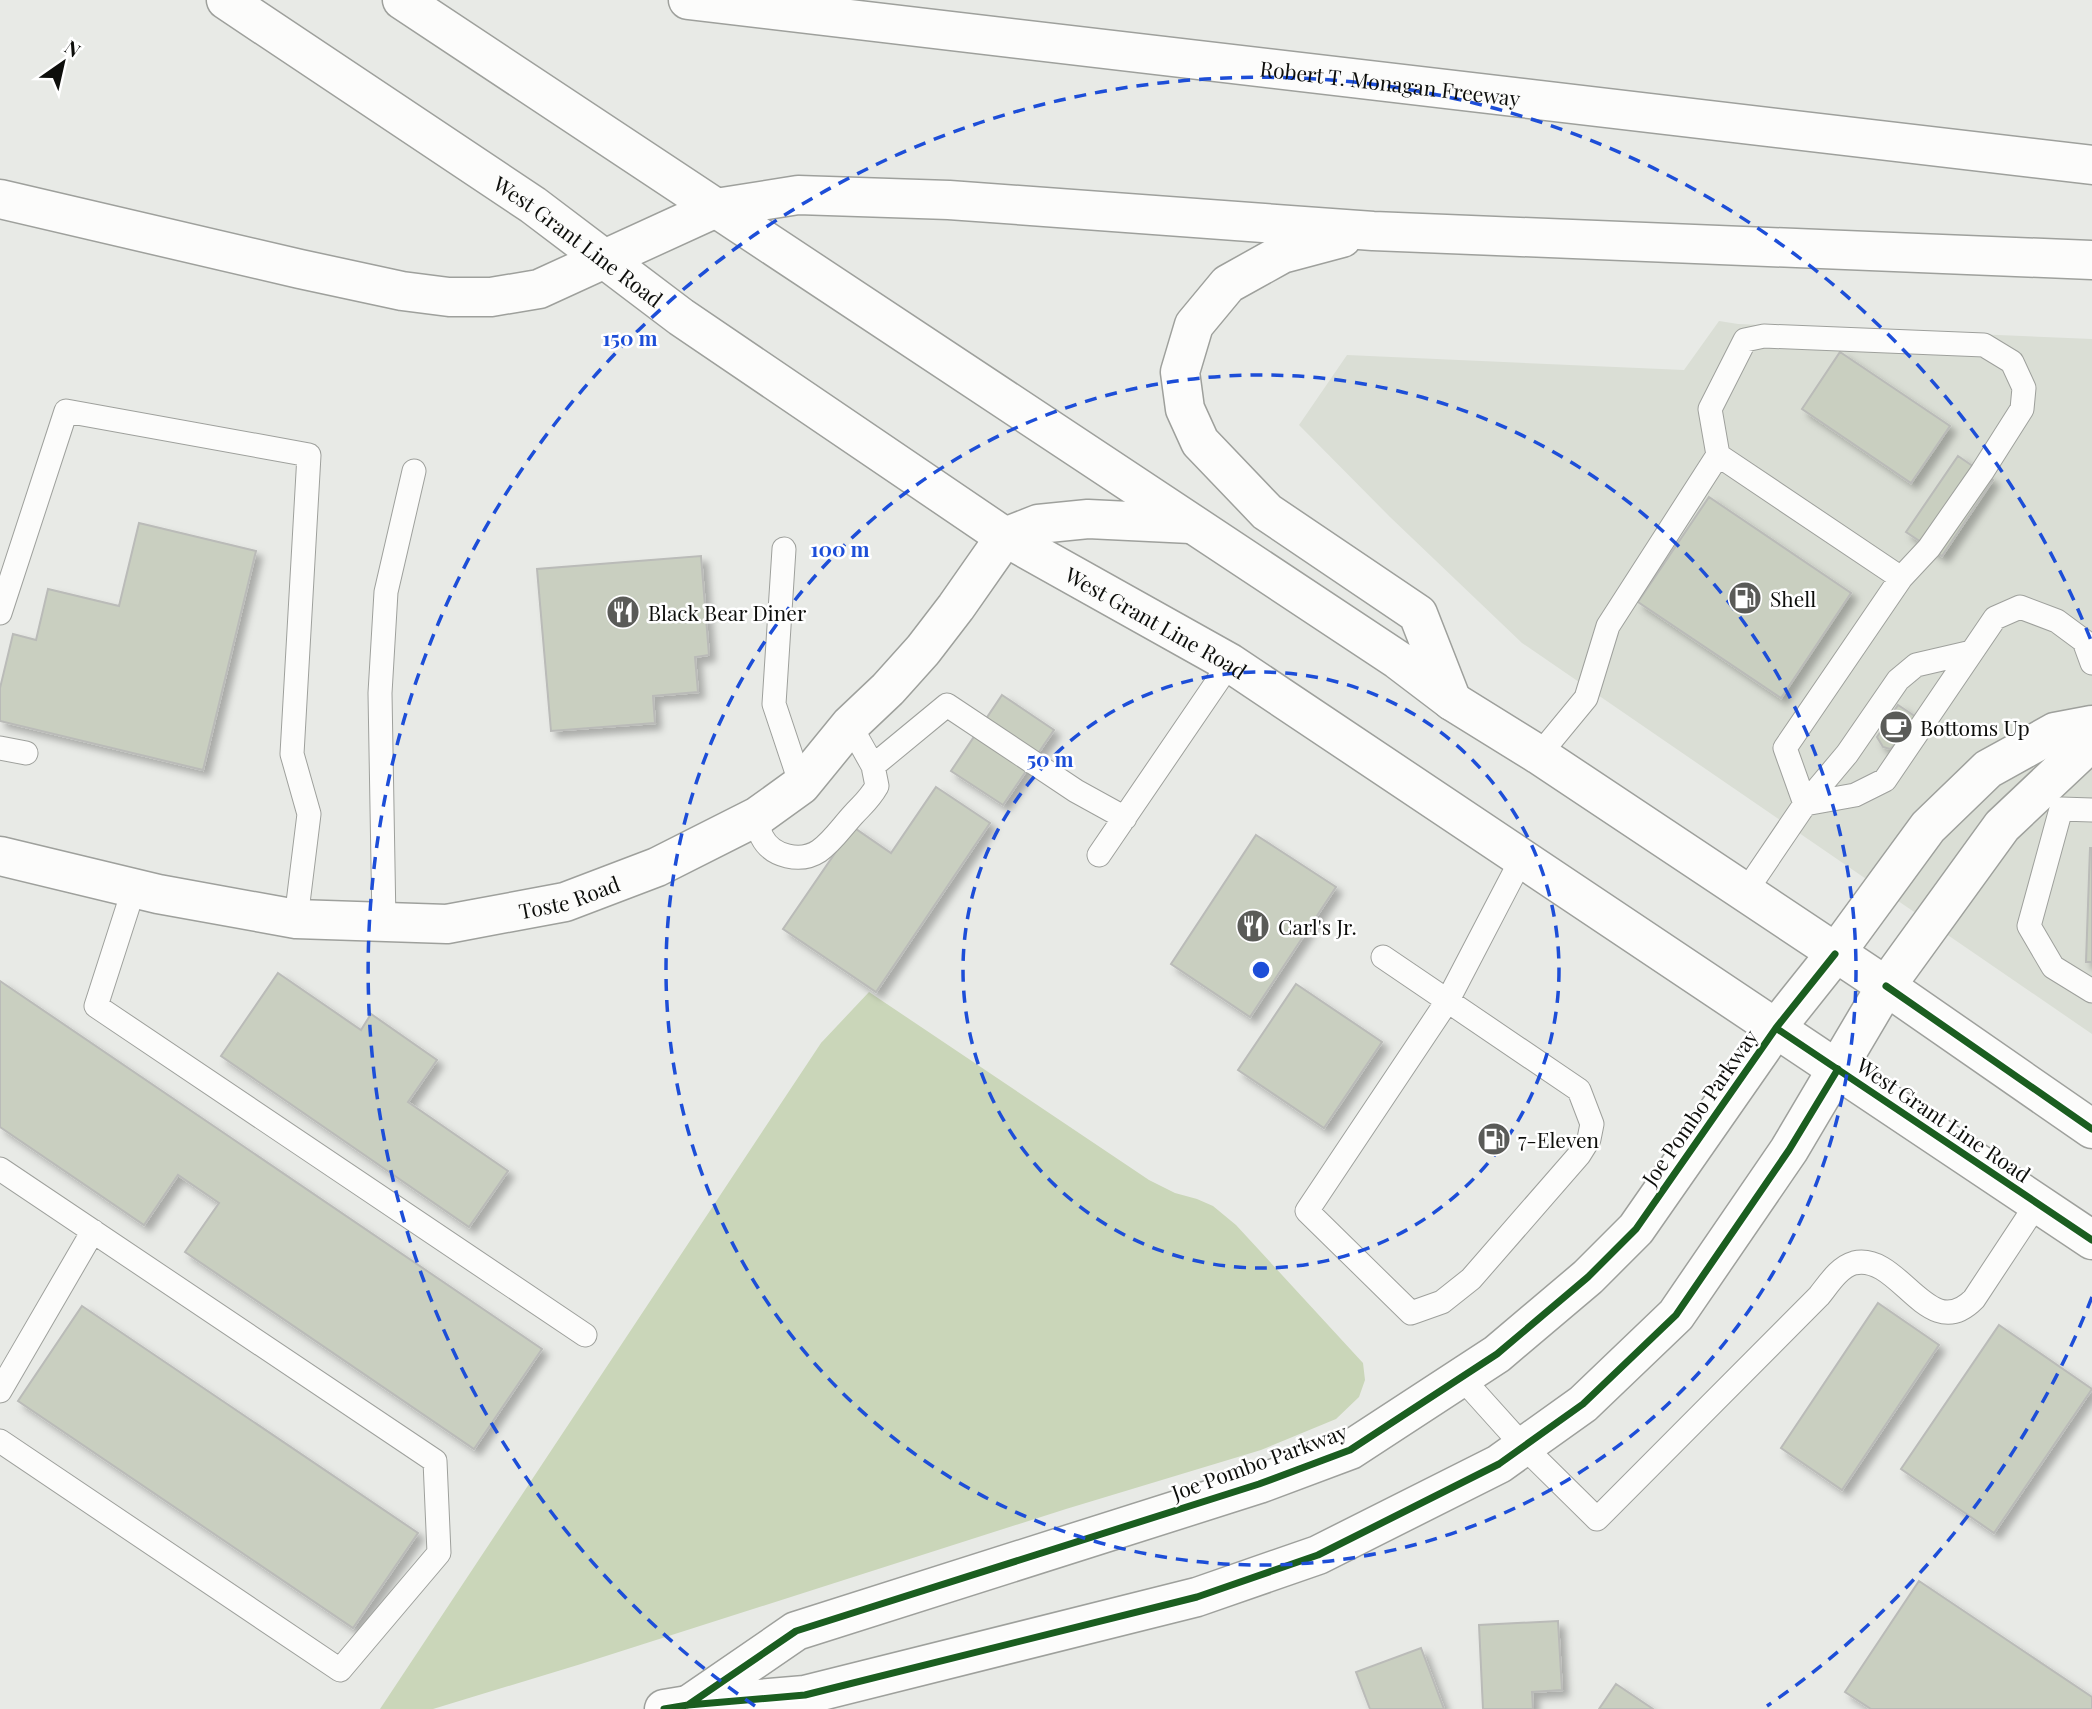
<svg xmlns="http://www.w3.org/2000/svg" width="2092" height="1709" font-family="'Playfair Display',serif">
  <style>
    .built { fill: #daded5 }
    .green { fill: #cad6b9 }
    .building { fill: #c9cfc0; stroke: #babbb8; stroke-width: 2; filter: url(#shadow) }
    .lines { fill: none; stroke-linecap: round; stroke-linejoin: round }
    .lane-casing { stroke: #9ea09c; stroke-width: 25 }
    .street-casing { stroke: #9ea09c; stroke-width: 41 }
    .primary-casing { stroke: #9ea09c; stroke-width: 41 }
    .highway-casing { stroke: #9ea09c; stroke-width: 41 }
    .lane { stroke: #fcfcfb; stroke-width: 23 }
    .street { stroke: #fcfcfb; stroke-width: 38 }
    .primary { stroke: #fcfcfb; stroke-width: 38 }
    .highway { stroke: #fcfcfb; stroke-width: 38 }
    .cycleway-casing { stroke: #fff; stroke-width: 11 }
    .cycleway { stroke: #1b5e20; stroke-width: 7 }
    .ring { fill: none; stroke: #1d4ed8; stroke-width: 3.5; stroke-dasharray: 12 9 }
    .labels { text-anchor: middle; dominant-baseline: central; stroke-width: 5; stroke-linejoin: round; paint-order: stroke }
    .street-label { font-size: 21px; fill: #0d0e0b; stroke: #fff }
    .poi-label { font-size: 21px; fill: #0d0e0b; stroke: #fff; text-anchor: start }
    .centre { fill: #1d4ed8; stroke: #fff; stroke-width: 3.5 }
    .ring-label { font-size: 21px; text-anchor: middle; font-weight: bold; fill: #1d4ed8; stroke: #fff; stroke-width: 5; stroke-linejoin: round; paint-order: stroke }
  </style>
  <defs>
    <filter id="shadow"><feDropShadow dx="6" dy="6" stdDeviation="3.5" flood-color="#0004"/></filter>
  </defs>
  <rect width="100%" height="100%" fill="#e8eae6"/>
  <path class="built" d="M1719,321l19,3 354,15v695l-570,-391 -132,-126 -91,-92 48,-70 337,15z"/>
  <path class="green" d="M869,992l280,188 26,13 22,6 16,7 23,19 127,138 2,17 -6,17 -23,22 -75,31 -195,59 -485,155 -148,45h-53l441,-666z"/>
  <path class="building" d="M1840,352l110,74 -39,57 -109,-74z
    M1958,456l35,24 -51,76 -36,-24z
    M1709,497l142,96 -70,105 -143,-96z
    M139,523l117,28 -53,219 -203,-49v-33l13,-54 23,6 12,-51 71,17z
    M701,556l8,99 -14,2 3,35 -45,4 2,27 -104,8 -14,-162z
    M1002,695l52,35 -51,75 -52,-34z
    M1898,705l18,12 -20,27 -6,5 -7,-2 -6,-10z
    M936,787l54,36 -114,169 -93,-63 70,-102 38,26z
    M1256,835l80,52 -86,130 -79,-53z
    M2090,848h2v114h-6z
    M278,973l83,57 10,-16 66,46 -29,42 100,69 -39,56 -248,-171z
    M0,981l542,368 -68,100 -289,-197 34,-49 -41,-28 -34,50 -144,-98z
    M1296,984l86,58 -58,86 -86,-58z
    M1878,1303l61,42 -97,145 -61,-42z
    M82,1306l336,227 -65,95 -335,-227z
    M1999,1325l93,64 -98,144 -93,-64z
    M1919,1581l173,116v12h-221l-26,-17z
    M1558,1621l4,69 -30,2 1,17h-50l-4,-84z
    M1421,1648l23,61h-74l-14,-37z
    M1616,1684l37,25h-54z"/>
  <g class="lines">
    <defs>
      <path id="lane" d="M1718,455l-8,-46 35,-69 19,-4 220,9 28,17 12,26 -2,21 -40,63 -53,76 -28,30
        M784,549l-10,155 27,81
        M0,613l66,-202 243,44 -17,299 17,60 -13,105
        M0,748l26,5
        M1539,755l47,-57 22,-72 110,-171 183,123 -116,170 20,56 -61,90
        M873,766l74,-61 129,86 49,27
        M1805,804l50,-9 30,-15 110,-162 25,-11 37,14 27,20 8,22
        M1805,804l42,-50 51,-74 18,-15 56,-13
        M2092,810l-31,-1 -32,117 24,41 39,24
        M758,816c1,6 1,15 4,21 10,20 39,26 57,14 13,-9 23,-24 34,-36 10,-11 16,-15 24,-29l-4,-20 -23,-41
        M1099,855l131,-192
        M134,888l-38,118 489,329
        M384,922l-4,-229 6,-101 28,-121
        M1383,957l196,133 13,34 -3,15 -10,16 -108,124 -29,23 -31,11 -104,-102 141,-211 74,-142
        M0,1169l435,292 4,92 -99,117 -340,-229
        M1461,1377l63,70 73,72 222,-223c9,-11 20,-29 35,-33 46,-11 74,83 120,36l64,-97
        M0,1391l93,-160"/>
      <g id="street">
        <path id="s1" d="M0,856l158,38 138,25 151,5 118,-22 92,-35 101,-51 43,-31 49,-60 38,-36 35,-39 33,-43 49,-70"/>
        <path d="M690,1704l106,-73 463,-147 91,-34 147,-96 91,-77 48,-48 140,-201 59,-74 93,-127 60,-58 67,-37 37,-7"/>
        <path d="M664,1709l24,-4 117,-10 392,-98 121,-42 181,-91 84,-60 93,-89 113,-165 97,-164 116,-160 90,-85"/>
      </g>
      <g id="primary">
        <path id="s2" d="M226,0l307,205 148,112 324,220 225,126 862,577"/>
        <path d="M402,0l996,660 54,41 87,54 347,231 206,143"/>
        <path d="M1005,537l33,-13 50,-5 103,5"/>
      </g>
      <g id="highway">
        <path id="s3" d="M688,0l1404,165"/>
        <path d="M0,199l300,70 102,22 47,6h42l48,-8 177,-81 82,-13 151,5 424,31 719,29"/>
        <path d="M1342,238l-60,16 -54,30 -34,41 -14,47 5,37 15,33 67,70 151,102 34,87"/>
      </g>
    </defs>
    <use href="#lane" class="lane-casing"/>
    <use href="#street" class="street-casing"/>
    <use href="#primary" class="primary-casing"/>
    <use href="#highway" class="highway-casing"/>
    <use href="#lane" class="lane"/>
    <use href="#street" class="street"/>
    <use href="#primary" class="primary"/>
    <use href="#highway" class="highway"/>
    <defs>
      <path id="cycleway" d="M1886,986l206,143
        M1776,1028l316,212
        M688,1705l108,-74 463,-147 91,-34 147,-96 91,-77 48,-48 140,-201 59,-74
        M664,1709l24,-4 117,-10 392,-98 121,-42 181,-91 84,-60 93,-89 113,-165 49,-81"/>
    </defs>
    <use href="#cycleway" class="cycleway-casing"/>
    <use href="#cycleway" class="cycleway"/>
  </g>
  <g class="ring">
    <circle cx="1261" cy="970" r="298"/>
    <circle cx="1261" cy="970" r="595"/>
    <path d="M2092 1297A893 893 0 0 1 1767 1706M755 1706A893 893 0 1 1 2092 643"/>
  </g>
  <defs>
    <symbol id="fuel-disc" viewBox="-11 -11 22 22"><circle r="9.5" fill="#5a5b58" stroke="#fff"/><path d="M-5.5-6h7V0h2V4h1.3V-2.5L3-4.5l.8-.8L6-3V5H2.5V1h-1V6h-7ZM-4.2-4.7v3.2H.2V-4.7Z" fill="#fff"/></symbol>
    <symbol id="restaurant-disc" viewBox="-11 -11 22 22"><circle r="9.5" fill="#5a5b58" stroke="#fff"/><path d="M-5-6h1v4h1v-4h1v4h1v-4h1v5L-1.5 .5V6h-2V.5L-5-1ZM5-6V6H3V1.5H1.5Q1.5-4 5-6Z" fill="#fff"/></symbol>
    <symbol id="cafe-disc" viewBox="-11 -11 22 22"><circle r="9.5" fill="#5a5b58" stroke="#fff"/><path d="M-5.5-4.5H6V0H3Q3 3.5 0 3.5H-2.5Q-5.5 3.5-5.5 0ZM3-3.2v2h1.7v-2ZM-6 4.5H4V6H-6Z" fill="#fff"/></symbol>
  </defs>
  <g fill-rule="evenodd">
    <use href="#fuel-disc" x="1726" y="579" width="38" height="38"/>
    <use href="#restaurant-disc" x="604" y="593" width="38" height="38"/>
    <use href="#cafe-disc" x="1877" y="708" width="38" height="38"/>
    <use href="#restaurant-disc" x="1234" y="907" width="38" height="38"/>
    <use href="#fuel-disc" x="1475" y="1120" width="38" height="38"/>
  </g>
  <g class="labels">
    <g class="street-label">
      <text stroke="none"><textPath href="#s3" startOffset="707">Robert T. Monagan Freeway</textPath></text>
      <text stroke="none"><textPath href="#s2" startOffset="427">West Grant Line Road</textPath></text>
      <text stroke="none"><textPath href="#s2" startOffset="1120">West Grant Line Road</textPath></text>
      <text stroke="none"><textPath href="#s1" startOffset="579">Toste Road</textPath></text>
      <text transform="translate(1699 1107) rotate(-55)">Joe Pombo Parkway</text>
      <text transform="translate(1944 1119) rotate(34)">West Grant Line Road</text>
      <text transform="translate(1259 1461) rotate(-20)">Joe Pombo Parkway</text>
    </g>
    <g class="poi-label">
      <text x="1770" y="598">Shell</text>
      <text x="648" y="612">Black Bear Diner</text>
      <text x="1920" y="727">Bottoms Up</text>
      <text x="1278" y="926">Carl's Jr.</text>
      <text x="1518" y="1139">7-Eleven</text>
    </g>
  </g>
  <circle cx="1261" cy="970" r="10" class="centre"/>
  <g class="ring-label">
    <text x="630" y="346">150 m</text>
    <text x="840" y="557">100 m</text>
    <text x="1050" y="767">50 m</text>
  </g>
  <g transform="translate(63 63) rotate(34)" stroke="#ffffff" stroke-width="5" paint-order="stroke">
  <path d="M0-5L12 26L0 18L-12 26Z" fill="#0d0e0b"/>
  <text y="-10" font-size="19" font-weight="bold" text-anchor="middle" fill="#0d0e0b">N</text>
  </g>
</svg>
